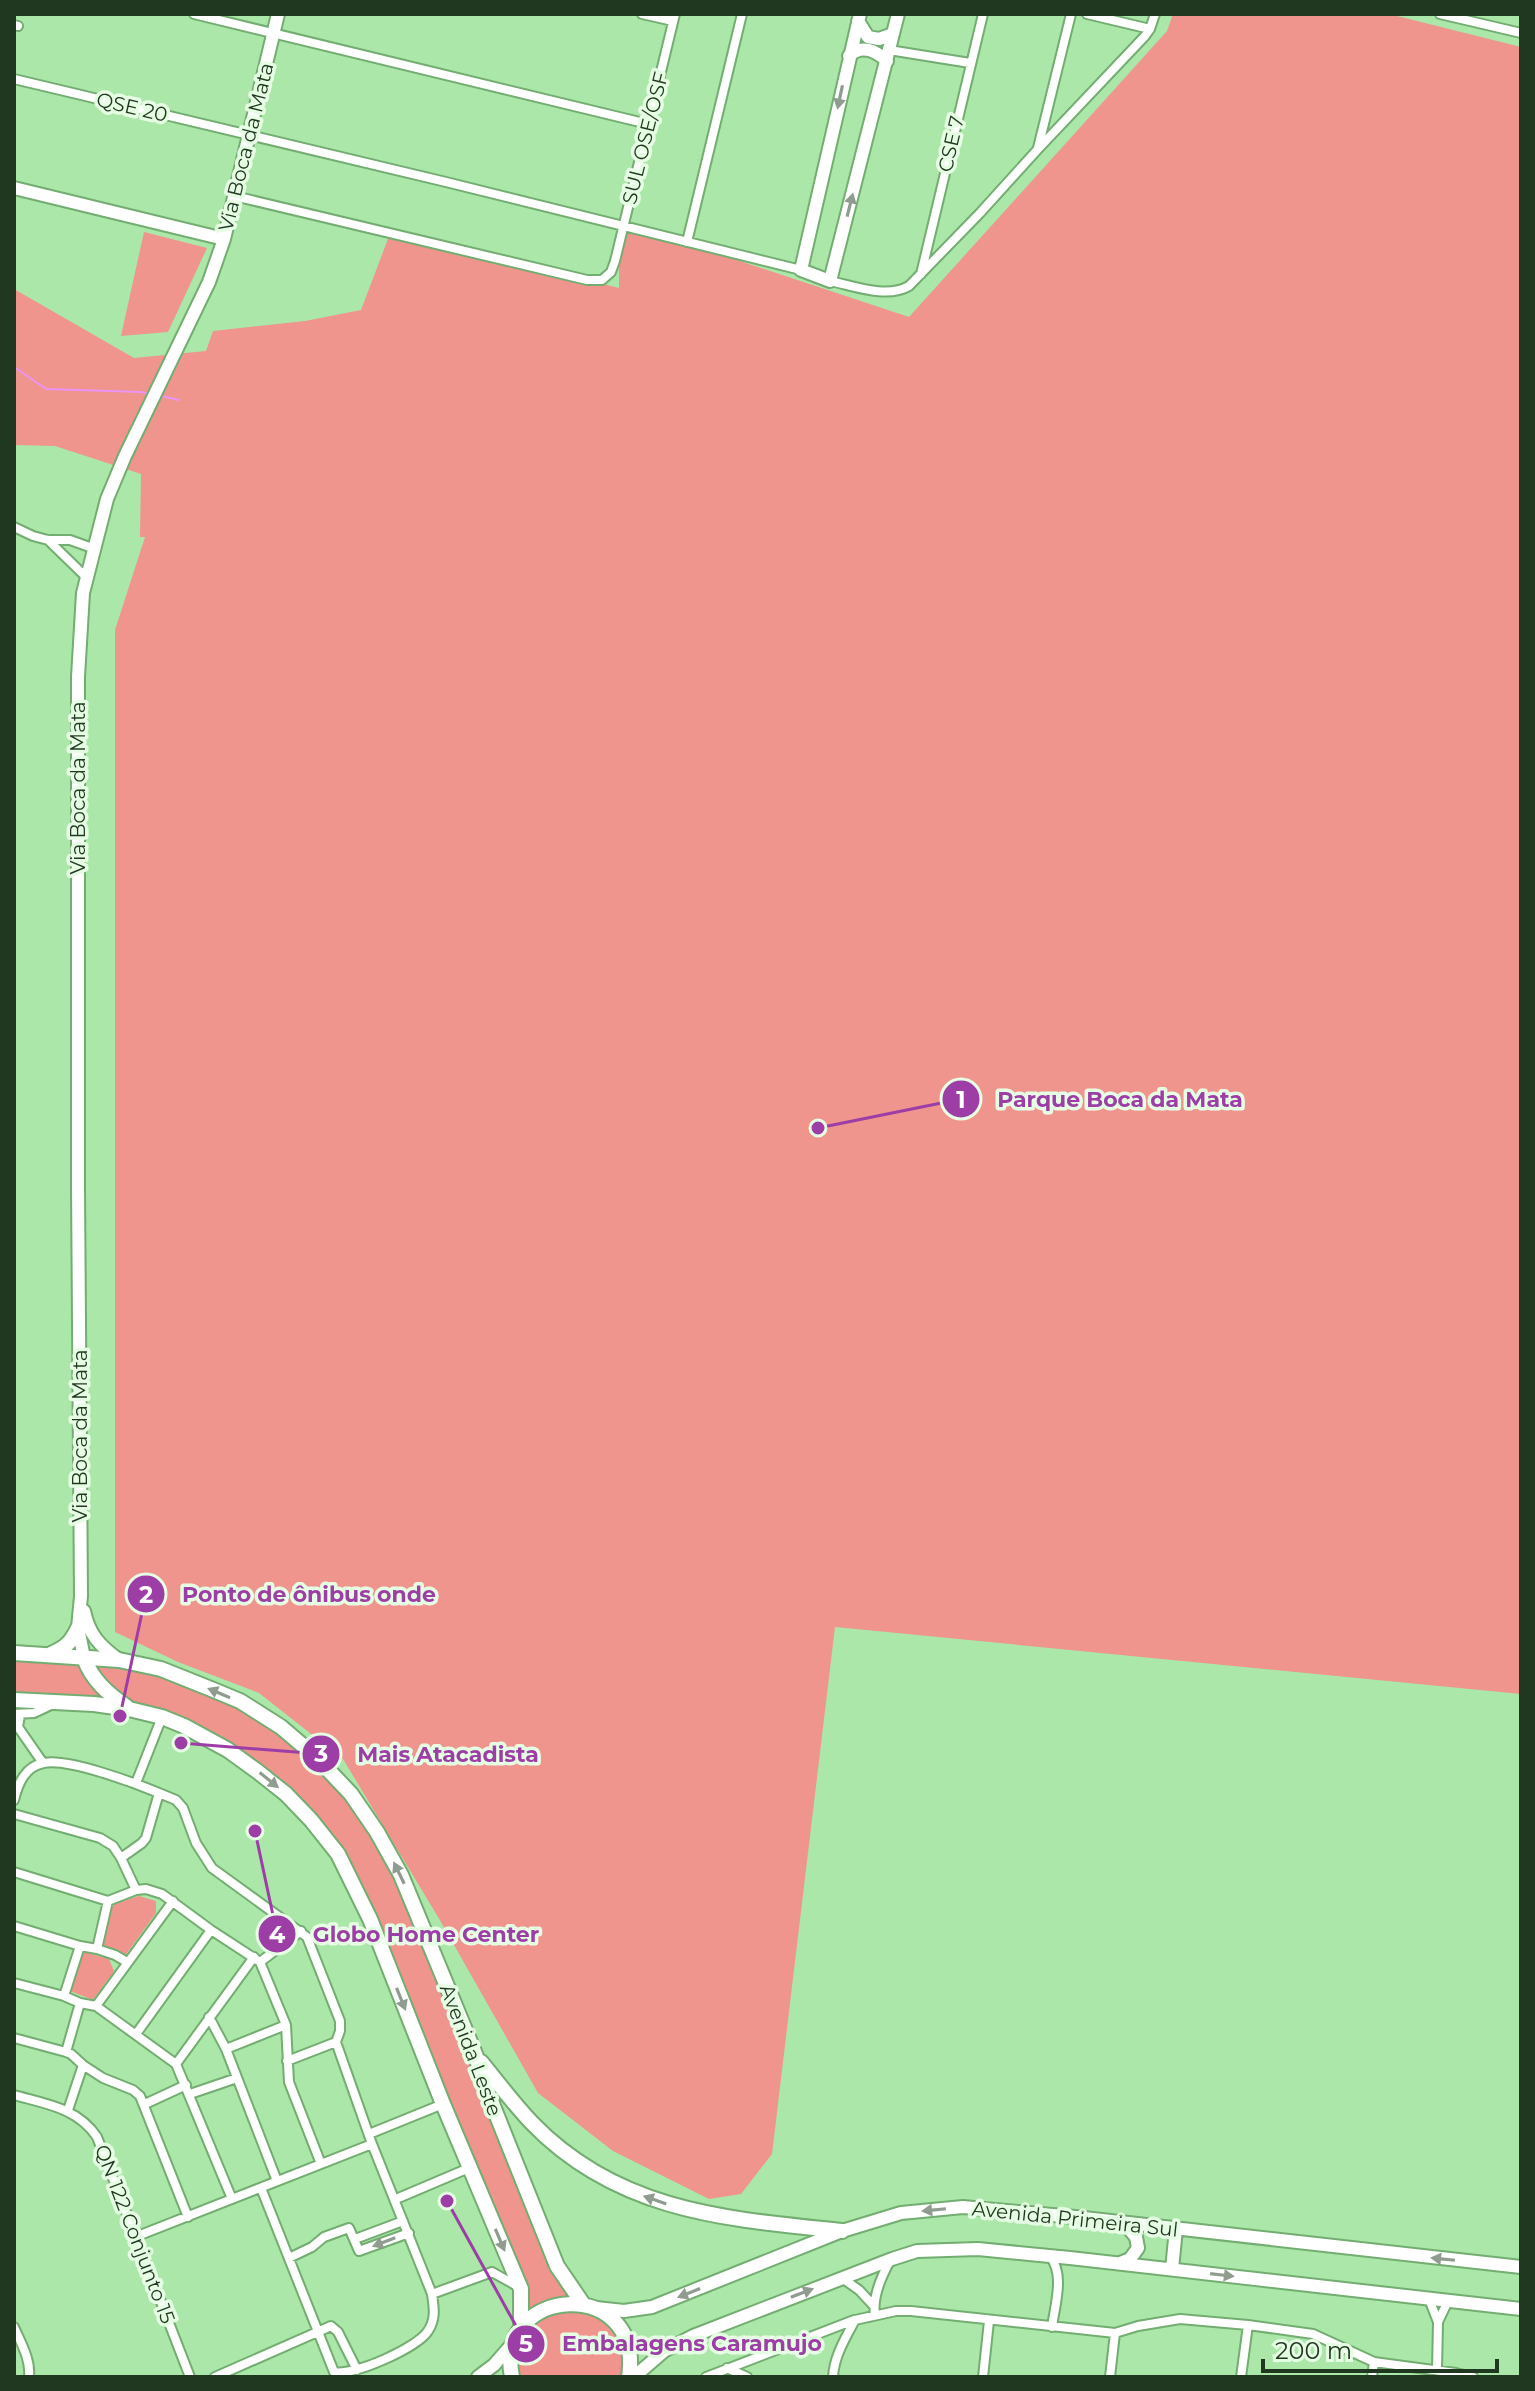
<svg xmlns="http://www.w3.org/2000/svg" width="1535" height="2391" font-family="Montserrat,sans-serif">
  <style>
    .green { fill: #f0948e }
    .lines { fill: none; stroke-linecap: round; stroke-linejoin: round }
    .stream { stroke: #eb94f3; stroke-width: 2 }
    .street-casing { stroke: #73ad71; stroke-width: 12 }
    .secondary-casing { stroke: #73ad71; stroke-width: 16 }
    .primary-casing { stroke: #73ad71; stroke-width: 18 }
    .street { stroke: #fff; stroke-width: 8 }
    .secondary { stroke: #fff; stroke-width: 12 }
    .primary { stroke: #fff; stroke-width: 14 }
    .oneway { fill: #8f9c8f }
    .labels { text-anchor: middle; dominant-baseline: central; stroke-width: 7; stroke-linejoin: round; paint-order: stroke }
    .street-label { font-size: 20px; fill: #1f381f; stroke: #e6fee4 }
    .leader { fill: none; stroke: #9d3ea7; stroke-width: 3 }
    .callout-dot { fill: #9d3ea7; stroke: #e6fee4; stroke-width: 3 }
    .mark-label { font-size: 24px; text-anchor: middle; font-weight: bold; fill: #fff }
    .callout-label { font-size: 22px; text-anchor: middle; font-weight: bold; fill: #9d3ea7; stroke: #e6fee4; stroke-width: 7; stroke-linejoin: round; paint-order: stroke }
  </style>
  <rect width="100%" height="100%" fill="#abe7a9"/>
  <path class="green" d="M1173,14h216l132,33v1647l-686,-67 -63,527 -31,40 -32,5 -96,-48 -75,-58 -97,-171 -98,-163 -84,-66 -81,-31 -63,-30v-1002l30,-93h-5l1,-63 -86,-28 -41,-1v-156l120,69 72,-7 7,-20 92,-10 56,-11 30,-79 228,57v-67l290,96 258,-286z
    M144,232l63,16 -39,84 -47,4z
    M14,1653l70,6 128,28 106,69 82,120 153,391 33,32c-23,-4 -44,-1 -63,15l-3,-15 -182,-445 -81,-84 -97,-51 -146,-19z
    M139,1896l17,5v12l-32,44 -23,-11 1,-18 12,-24z
    M84,1952l25,7 5,12 -21,29 -23,-9 9,-35z
    M557,2310l35,3 15,9 11,14 6,17 -2,24h-103c-6,-34 8,-53 38,-67z"/>
  <g class="lines">
    <path class="stream" d="M14,367l32,22 94,3 11,2
      M161,396l18,4"/>
    <defs>
      <path id="street" d="M194,14l454,110
        M642,14l31,7
        M1087,14l63,15
        M1440,14l81,19
        M14,25l4,1
        M889,50l81,13
        M14,79l432,103 355,88
        M1038,148l33,-134
        M234,196l353,84h15l9,-8 4,-11 60,-247
        M687,242l55,-228
        M921,274l62,-260
        M830,281c24,5 57,18 79,5l71,-73 58,-64 107,-113 5,-7 5,-15
        M14,527l19,9 15,4h22l25,9
        M48,540l39,38
        M14,1714l20,-1 17,-8
        M20,1715l-2,12 25,36
        M136,1783l26,-66
        M14,1800c4,-16 11,-34 30,-37 24,-5 91,20 115,30l-13,45 -4,5 -21,15 15,32 -28,11 -94,-29
        M14,1814l86,24 13,8 8,12
        M136,1890l10,-1 16,5 49,36 49,32 41,-31
        M14,1926l66,20
        M97,1949l18,6 12,7
        M260,1962l26,63 3,57 32,82
        M14,1983l50,13
        M80,2003l16,3 80,58
        M96,2006l77,-105
        M209,2017l17,32 51,132
        M136,2034l75,-104
        M14,2038l52,14
        M226,2049l60,-24
        M287,2061l49,-19
        M83,2065l20,13 30,12 7,6 48,121
        M190,2094l47,-16
        M14,2095c32,9 64,13 83,42l93,240
        M145,2104l41,-19
        M68,2110l15,-45 -12,-11 -5,-2 14,-49 -16,-7 16,-50 17,3 11,-48
        M369,2134l74,-30
        M261,2188l73,184c20,4 83,-24 94,-41 8,-12 6,-23 4,-37l-60,-150
        M232,2199l-56,-135 78,-107
        M396,2199l73,-31
        M135,2237l237,-93 -36,-102 4,-11v-10l-33,-84 -95,-69 -16,-25 -13,-35 -7,-8 -17,-7
        M355,2239l48,-18
        M1050,2256c15,19 5,48 2,71
        M289,2258l23,-11 12,-10 25,-9 10,23 50,-18
        M842,2278l17,12 14,15
        M432,2294l60,-22 27,15
        M1429,2299l9,23
        M875,2315c-3,-19 7,-40 16,-56
        M14,2327c7,16 17,33 15,50
        M727,2368l20,9
        M1437,2370l1,-48 10,-21
        M215,2377l116,-51 7,6 19,38
        M706,2377l148,-57
        M833,2377c1,-21 13,-40 22,-57l41,-9h15l204,22 23,-7 42,-7 68,6 65,9 61,28 82,11 17,4
        M983,2377l6,-56
        M1110,2377l5,-44
        M1241,2377l7,-52
        M1372,2377l2,-15"/>
      <path id="secondary" d="M860,14l-59,256 29,11 68,-267
        M858,21l10,16 11,2 14,-5
        M849,56c12,-12 26,-6 38,5
        M14,188l210,51
        M84,1611c5,24 16,35 35,49
        M84,1658l-6,-30 3,-32 -3,-410v-509l5,-84 24,-94 18,-43 84,-174 15,-43 54,-225
        M1120,2263l10,-4 8,-11 -2,-11 -12,-14
        M1172,2269l4,-40
        M596,2308l28,3 28,-4 190,-76 59,-18 62,-6 112,10 446,50
        M478,2377l16,-12 21,-24
        M634,2377l30,-26 29,-15 199,-77 25,-8 61,-2 92,9 451,51"/>
      <path id="primary" d="M14,1653l105,7 42,9 50,20 29,12 41,26 35,30 35,37 26,38 24,43 74,179 14,42 68,170 26,38
        M51,1654c14,-6 20,-11 27,-26
        M84,1658c8,22 24,36 43,49
        M14,1700l80,4 35,5 33,8 22,9 44,24 29,21 29,23 25,26 27,34 32,65 73,185 78,185v40
        M481,2062c17,21 33,42 51,61 86,89 195,96 310,108
        M512,2377c-19,-92 132,-102 117,0"/>
    </defs>
    <use href="#street" class="street-casing"/>
    <use href="#secondary" class="secondary-casing"/>
    <use href="#primary" class="primary-casing"/>
    <use href="#street" class="street"/>
    <use href="#secondary" class="secondary"/>
    <use href="#primary" class="primary"/>
  </g>
  <defs><path id="oneway-solid" d="M-6-.8H1V-3.2L6.5 0L1 3.2V.8H-6Z" transform="scale(2)"/></defs>
  <g class="oneway">
    <use href="#oneway-solid" transform="translate(840 97) rotate(102)"/>
    <use href="#oneway-solid" transform="translate(850 205) rotate(-76)"/>
    <use href="#oneway-solid" transform="translate(219 1693) rotate(-157)"/>
    <use href="#oneway-solid" transform="translate(269 1780) rotate(39)"/>
    <use href="#oneway-solid" transform="translate(399 1873) rotate(-116)"/>
    <use href="#oneway-solid" transform="translate(401 1999) rotate(68)"/>
    <use href="#oneway-solid" transform="translate(655 2200) rotate(-161)"/>
    <use href="#oneway-solid" transform="translate(934 2210) rotate(174)"/>
    <use href="#oneway-solid" transform="translate(500 2240) rotate(67)"/>
    <use href="#oneway-solid" transform="translate(384 2242) rotate(159)"/>
    <use href="#oneway-solid" transform="translate(1443 2259) rotate(-174)"/>
    <use href="#oneway-solid" transform="translate(1222 2275) rotate(7)"/>
    <use href="#oneway-solid" transform="translate(689 2293) rotate(158)"/>
    <use href="#oneway-solid" transform="translate(802 2293) rotate(-21)"/>
  </g>
  <g class="labels">
    <g class="street-label">
      <text transform="translate(132 107) rotate(13)">QSE 20</text>
      <text transform="translate(645 138) rotate(-76)">SUL OSE/OSF</text>
      <text transform="translate(951 144) rotate(-77)">CSE 7</text>
      <text transform="translate(246 147) rotate(-76)">Via Boca da Mata</text>
      <text transform="translate(78 788) rotate(-90)">Via Boca da Mata</text>
      <text transform="translate(80 1436) rotate(-90)">Via Boca da Mata</text>
      <text transform="translate(471 2050) rotate(69)">Avenida Leste</text>
      <text transform="translate(1075 2219) rotate(6)">Avenida Primeira Sul</text>
      <text transform="translate(135 2234) rotate(69)">QN 122 Conjunto 15</text>
    </g>
  </g>
  <path class="leader" d="M818 1128L961 1099M120 1716L146 1594M181 1743L321 1754M255 1831L277 1934M447 2201L526 2344"/>
  <g class="callout-dot">
    <circle cx="818" cy="1128" r="8"/>
    <circle cx="120" cy="1716" r="8"/>
    <circle cx="181" cy="1743" r="8"/>
    <circle cx="255" cy="1831" r="8"/>
    <circle cx="447" cy="2201" r="8"/>
    <circle cx="961" cy="1099" r="20"/>
    <circle cx="146" cy="1594" r="20"/>
    <circle cx="321" cy="1754" r="20"/>
    <circle cx="277" cy="1934" r="20"/>
    <circle cx="526" cy="2344" r="20"/>
  </g>
  <g class="mark-label">
    <text x="961" y="1108">1</text>
    <text x="146" y="1603">2</text>
    <text x="321" y="1762">3</text>
    <text x="277" y="1943">4</text>
    <text x="526" y="2352">5</text>
  </g>
  <g class="callout-label">
    <text x="1120" y="1107">Parque Boca da Mata</text>
    <text x="309" y="1602">Ponto de ônibus onde</text>
    <text x="448" y="1762">Mais Atacadista</text>
    <text x="426" y="1942">Globo Home Center</text>
    <text x="692" y="2351">Embalagens Caramujo</text>
  </g>
  <rect width="1535" height="2391" fill="none" stroke="#1f381f" stroke-width="32"/>
  <path d="M1263 2359v12h234v-12" fill="none" stroke="#1f381f" stroke-width="4"/>
  <text x="1275" y="2359" font-size="24" fill="#1f381f" stroke="#e6fee4" stroke-width="6" paint-order="stroke">200 m</text>
</svg>
